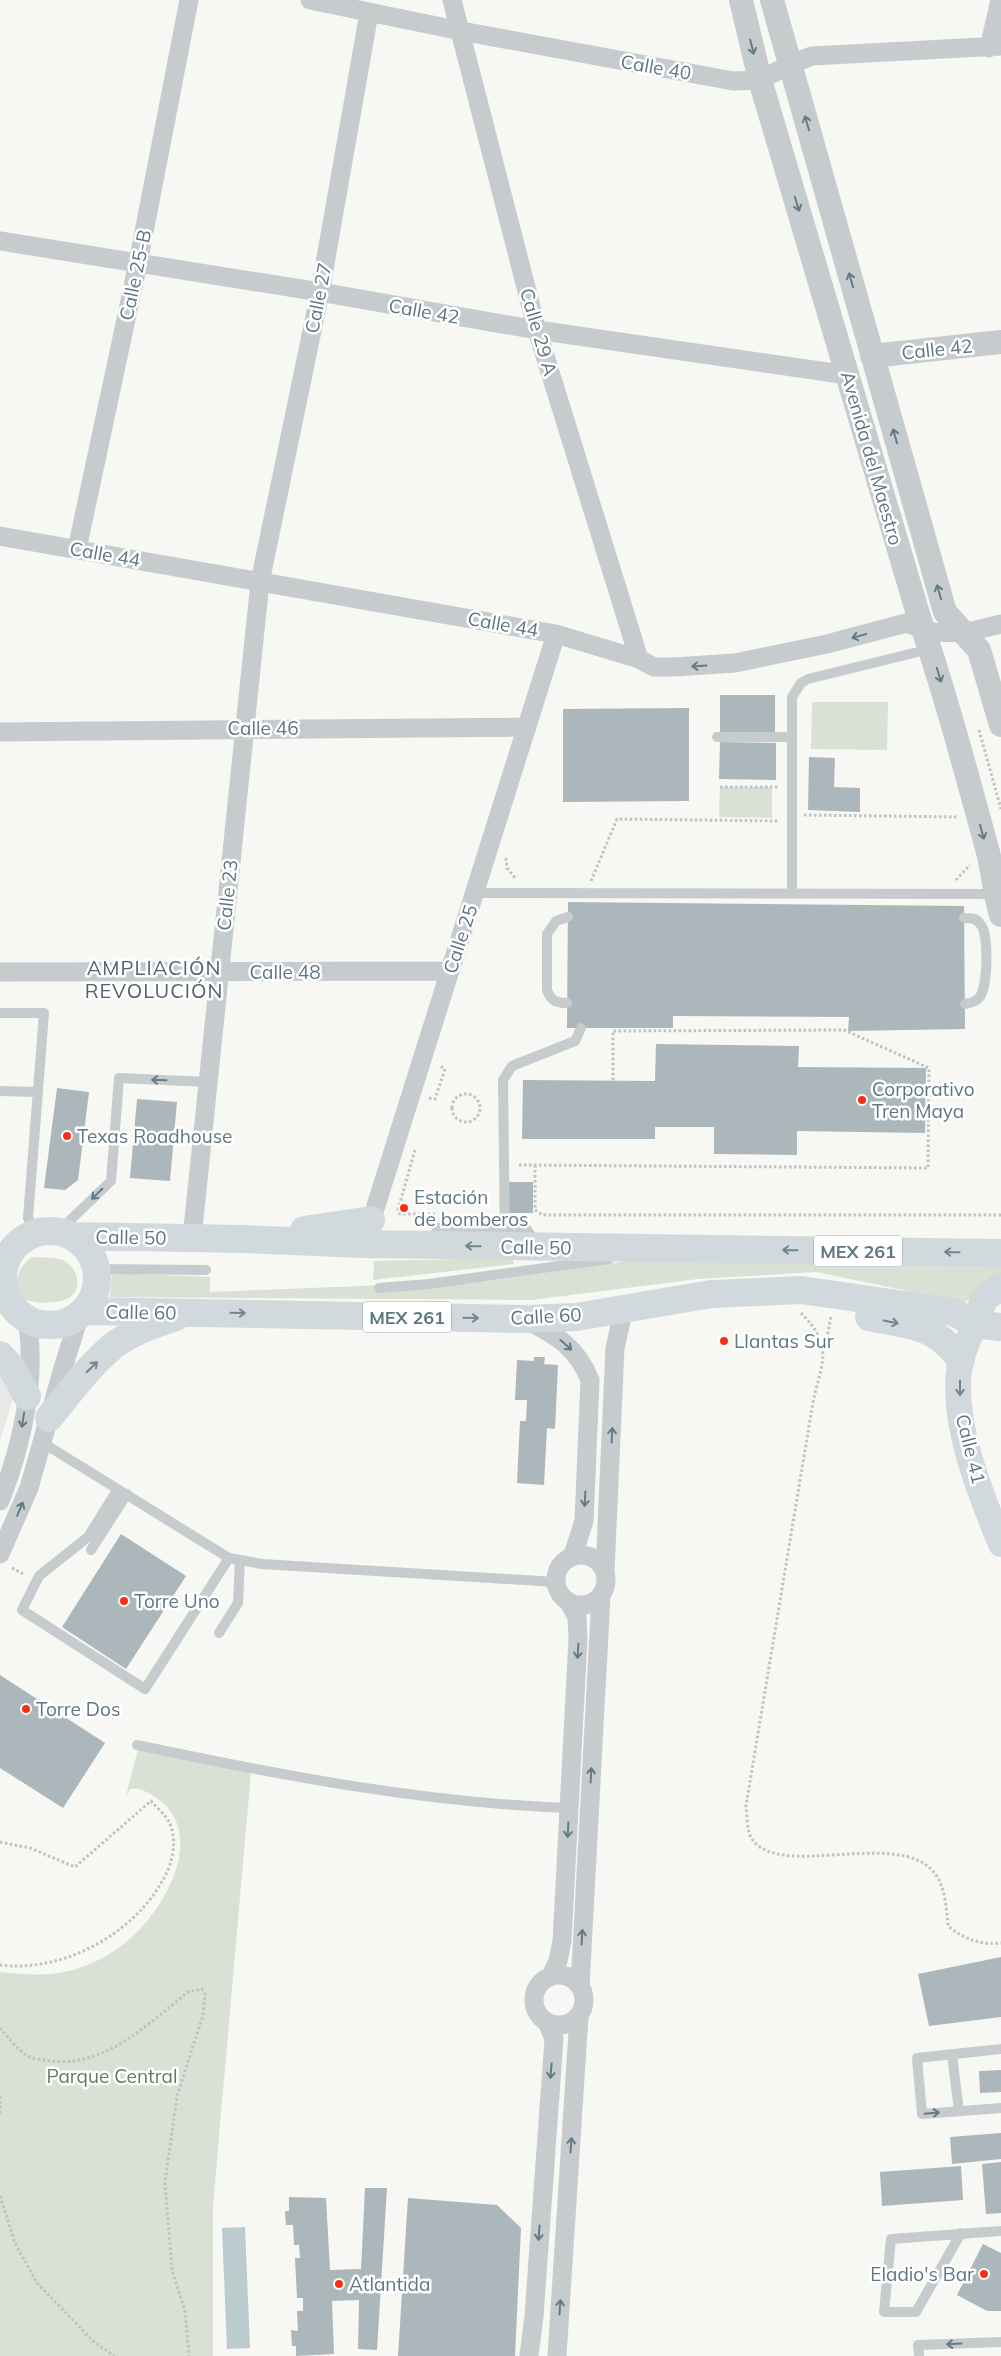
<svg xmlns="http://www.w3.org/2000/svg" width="1001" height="2356" font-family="Mulish,sans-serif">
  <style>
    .built { fill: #e8e9e7 }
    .green { fill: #d9e0d4 }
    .water { fill: #bccbce }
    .building { fill: #acb7bc }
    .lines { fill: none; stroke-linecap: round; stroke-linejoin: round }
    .path { stroke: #bfc2c4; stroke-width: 3; stroke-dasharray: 2.5 2.5; stroke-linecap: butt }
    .service { stroke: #c6cbce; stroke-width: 10 }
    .minor { stroke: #c6cbce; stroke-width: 19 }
    .tertiary { stroke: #c6cbce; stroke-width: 24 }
    .secondary { stroke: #d2d9dc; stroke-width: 26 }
    .primary { stroke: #d2d9dc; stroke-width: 28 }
    .oneway { stroke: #647b86 }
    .oneway2 { stroke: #708690 }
    .poi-dot { fill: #f63015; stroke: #fff; stroke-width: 2 }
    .labels { text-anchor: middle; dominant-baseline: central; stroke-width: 5; stroke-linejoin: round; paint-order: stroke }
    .shield { fill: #fff; stroke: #8fa0a8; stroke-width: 1 }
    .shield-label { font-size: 18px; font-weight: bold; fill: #5f7782 }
    .street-label { font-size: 19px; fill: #5f7782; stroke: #fff }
    .poi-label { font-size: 19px; fill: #5f7782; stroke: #fff; text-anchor: start }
    .park-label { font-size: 19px; fill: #66795e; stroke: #fff }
    .neighbourhood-label { font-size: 20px; letter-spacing: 1px; fill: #52636c; stroke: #fff }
  </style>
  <rect width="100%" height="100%" fill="#f7f7f3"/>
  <path class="built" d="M0,1373l15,19 -15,49z"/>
  <path class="green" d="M812,702h76l-1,48 -76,-1z
    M720,787h52v31l-53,-1z
    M32,1257c9,1 23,0 31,3 14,7 21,28 6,38 -9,5 -35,7 -44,1 -17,-12 -5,-34 7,-42z
    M513,1258l1,6 -141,16 1,-19z
    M635,1260l366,3v10l-28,21 -8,9 -149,-31 -118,7 -167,21 -421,-3 2,-24 98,4v15l279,-11z
    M138,1749l113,23 -38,433v151h-213v-384c27,3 53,5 79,-4 16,-5 34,-15 47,-26 38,-30 84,-110 29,-145 -7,-5 -17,-10 -25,-8l-4,7z"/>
  <path class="water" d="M245,2227l5,121 -23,1 -5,-121z"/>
  <path class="building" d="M720,695h55v37h-55z
    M689,708v93l-126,1v-93z
    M720,742l56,1v37l-57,-1z
    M809,757l26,1 -1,29 26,1v24l-52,-2z
    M568,902l396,4 1,123 -117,2 1,-14 -176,-1v12h-106z
    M656,1044l143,2 -1,21 128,1 -1,65 -128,-2v24l-83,-1v-27h-59v12h-133l1,-59 132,1z
    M57,1088l32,4 -11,88 -13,10 -21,-2z
    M137,1099l40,3 -7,79 -40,-3z
    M500,1182h33v31h-33z
    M534,1357h11l-1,7 14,1 -3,64 -8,-1 -3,57 -27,-2 3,-62h6l1,-21h-12l2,-40 17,1z
    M121,1534l65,42 -60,93 -64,-42z
    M0,1675l105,68 -42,65 -63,-40z
    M1001,1957v60l-72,9 -11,-52z
    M1001,2070v22l-21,1 -1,-22z
    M1001,2133v26l-49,5 -2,-27z
    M1001,2162v51l-15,1 -4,-50z
    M961,2166l2,34 -81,6 -2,-34z
    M365,2188h22l-10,162 -19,-1 1,-49 -27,1 2,53 -38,2v-10h-4l-1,-16 7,1 -1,-20h6v-13h-6l-2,-40h5l-1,-13h-5l-1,-20h-7l-1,-14h4v-14l37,1 4,72 31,-1z
    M408,2198l89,7 24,23 -6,128h-117z
    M983,2244l18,9v58h-14l-30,-16z"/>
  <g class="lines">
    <path class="path" d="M979,730l22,79
      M720,787h59
      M804,815l154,2
      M506,858l1,10 9,11
      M956,880l14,-15
      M591,881l26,-62 162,2
      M452 1108a14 14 0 1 1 28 0a14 14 0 1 1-28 0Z
      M429,1098l6,1 10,-30 -5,-3
      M415,1150l-17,60 2,4h35
      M519,1165l409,3 1,-100 -85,-38 -231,1v50
      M535,1165v45l8,5h458
      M801,1313c33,33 21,49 12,89l-67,404c1,8 1,19 3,27 20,53 152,-9 187,42 9,12 11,37 12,51 16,13 32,19 53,17
      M825,1349l6,-33
      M12,1568l13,7
      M0,1842l30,6 45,19 76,-66c6,7 15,14 19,23 7,16 3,37 -5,52 -29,57 -101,97 -165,89
      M0,2028c9,10 18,23 30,29 4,2 11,2 15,3 57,11 103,-36 143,-68l14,-3 3,5 -2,21 -26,81 -12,87 7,87 13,41 4,45
      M0,2096v20
      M0,2196l15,47 22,40 56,58 21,15"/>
    <path class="service" d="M717,737h75
      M474,893l520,1
      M792,894v-197l9,-14 7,-4 122,-30
      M964,918c7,0 13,0 17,7 8,10 7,64 -2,73 -4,4 -8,5 -14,6
      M567,1003c-11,0 -16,-2 -20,-13v-56l9,-13 12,-4
      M0,1013h44l-16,205 8,15
      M0,1091l38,1
      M59,1231l52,-50 8,-103 89,4
      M432,1242l6,-14h88l10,15
      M505,1245l-2,-165 9,-14 63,-25 6,-13
      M96,1269l110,1
      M379,1288l50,-4 180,-25
      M43,1443l186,115 33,6 293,18
      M118,1489l-30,48 -49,39 -17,34 123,79 84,-131
      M91,1550l36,-56
      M219,1633l19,-30 2,-43
      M137,1745c142,30 287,58 432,63
      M1001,2049l-84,9 5,56 79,-6
      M952,2055l7,56
      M961,2233l-45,79h-32l7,-73 110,-8
      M919,2356l-1,-11 83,-3"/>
    <path class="minor" d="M310,0l151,31 272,50 27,-1 31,-16 21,-8 189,-10
      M452,0l85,330 102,329
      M989,48l11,-48
      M0,241l320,51 217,38 311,45
      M0,536l556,98 83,25 15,8h20l61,-4 92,-19 79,-21 25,9 33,1 37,-9
      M77,549l61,-286 51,-263
      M0,732l527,-5
      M0,972l450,-1
      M368,1231l188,-597
      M192,1238l68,-656 60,-290 49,-279
      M528,1321c30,15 49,27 62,59l-6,141 -11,34
      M0,1501c22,-55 37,-123 27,-182
      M0,1554l29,-66 34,-120 17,-54
      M556 1580a25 25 0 1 1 50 0a25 25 0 1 1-50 0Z
      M605,1571l10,-223 9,-40
      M534 2000a25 25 0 1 1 50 0a25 25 0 1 1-50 0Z
      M551,1976l7,-15 4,-20 16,-302 -1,-22 -7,-13
      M580,1986l21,-390
      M529,2356l5,-40 20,-277 -6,-15
      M557,2356l22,-340"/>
    <path class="tertiary" d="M741,0l19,80 158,534c27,78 48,158 70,238 5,21 7,43 13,63
      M772,0l173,612 34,38 22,75
      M872,356l129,-14"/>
    <path class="secondary" d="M975,1324c-5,12 -11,24 -14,36 -13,55 19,133 40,184"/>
    <path class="primary" d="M304,1230l67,-10
      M3 1278a47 47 0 1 1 94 0a47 47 0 1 1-94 0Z
      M72,1236l171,3 120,5 638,9
      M84,1311l441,8 51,-2 135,-23 90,-4 152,22 22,12 26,3
      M869,1317c43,9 64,6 92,43
      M975,1324l9,-25 17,-13
      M0,1355l11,12 16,29
      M49,1418c20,-25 39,-51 64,-72 18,-14 42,-22 63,-29"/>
  </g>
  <defs><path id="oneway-shaft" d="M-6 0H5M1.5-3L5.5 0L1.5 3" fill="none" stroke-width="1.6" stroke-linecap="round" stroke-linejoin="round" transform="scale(1.25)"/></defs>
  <g class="oneway">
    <use href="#oneway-shaft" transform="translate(752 47) rotate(76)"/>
    <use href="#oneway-shaft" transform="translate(807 123) rotate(-106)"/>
    <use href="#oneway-shaft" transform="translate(797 204) rotate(73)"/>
    <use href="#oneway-shaft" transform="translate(851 280) rotate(-106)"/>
    <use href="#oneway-shaft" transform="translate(895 436) rotate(-106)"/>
    <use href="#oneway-shaft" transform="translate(939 592) rotate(-106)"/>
    <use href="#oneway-shaft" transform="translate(859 636) rotate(165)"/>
    <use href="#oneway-shaft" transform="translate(699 666) rotate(176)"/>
    <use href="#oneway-shaft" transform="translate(939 675) rotate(73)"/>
    <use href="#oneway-shaft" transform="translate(982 832) rotate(75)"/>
    <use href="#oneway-shaft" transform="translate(159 1080) rotate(-178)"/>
    <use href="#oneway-shaft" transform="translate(97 1194) rotate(136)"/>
    <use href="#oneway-shaft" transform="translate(566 1345) rotate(41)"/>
    <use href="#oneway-shaft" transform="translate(23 1420) rotate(99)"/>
    <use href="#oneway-shaft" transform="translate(612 1435) rotate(-87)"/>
    <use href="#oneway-shaft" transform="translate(585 1499) rotate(93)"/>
    <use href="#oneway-shaft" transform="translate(20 1509) rotate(-67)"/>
    <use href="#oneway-shaft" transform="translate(578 1651) rotate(93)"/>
    <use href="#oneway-shaft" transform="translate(591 1775) rotate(-87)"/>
    <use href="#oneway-shaft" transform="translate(568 1830) rotate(93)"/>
    <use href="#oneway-shaft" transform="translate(582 1937) rotate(-87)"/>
    <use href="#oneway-shaft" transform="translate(551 2071) rotate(95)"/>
    <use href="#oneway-shaft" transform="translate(932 2113) rotate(-5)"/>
    <use href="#oneway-shaft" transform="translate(571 2145) rotate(-86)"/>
    <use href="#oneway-shaft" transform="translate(539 2233) rotate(94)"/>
    <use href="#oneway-shaft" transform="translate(560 2307) rotate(-86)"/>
    <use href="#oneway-shaft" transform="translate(954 2344) rotate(177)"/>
  </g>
  <g class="oneway2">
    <use href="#oneway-shaft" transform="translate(473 1246) rotate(-179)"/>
    <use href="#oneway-shaft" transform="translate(790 1250) rotate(-179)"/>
    <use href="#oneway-shaft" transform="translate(952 1252) rotate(-179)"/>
    <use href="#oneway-shaft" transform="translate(238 1313) rotate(1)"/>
    <use href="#oneway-shaft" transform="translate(471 1318) rotate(1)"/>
    <use href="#oneway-shaft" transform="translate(891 1322) rotate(12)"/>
    <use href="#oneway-shaft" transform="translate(92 1367) rotate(-45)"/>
    <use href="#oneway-shaft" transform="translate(960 1388) rotate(90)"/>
  </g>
  <g class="poi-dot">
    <circle cx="862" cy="1100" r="5"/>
    <circle cx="67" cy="1136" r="5"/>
    <circle cx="404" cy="1208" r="5"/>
    <circle cx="724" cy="1341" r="5"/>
    <circle cx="124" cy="1601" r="5"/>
    <circle cx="26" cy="1709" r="5"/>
    <circle cx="984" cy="2274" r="5"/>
    <circle cx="339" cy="2284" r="5"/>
  </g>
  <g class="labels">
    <g class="shield">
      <rect x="814" y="1235.5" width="88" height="31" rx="4"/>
      <rect x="363" y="1301.5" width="88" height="31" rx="4"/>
    </g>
    <g class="shield-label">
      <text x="858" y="1251">MEX 261</text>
      <text x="407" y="1317">MEX 261</text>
    </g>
    <g class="street-label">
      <text transform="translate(656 67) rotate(10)">Calle 40</text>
      <text transform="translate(135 275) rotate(-78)">Calle 25-B</text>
      <text transform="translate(318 298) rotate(-79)">Calle 27</text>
      <text transform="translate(424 311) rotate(10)">Calle 42</text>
      <text transform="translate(539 332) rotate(74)">Calle 29 A</text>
      <text transform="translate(937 349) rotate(-6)">Calle 42</text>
      <text transform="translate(872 458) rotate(74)">Avenida del Maestro</text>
      <text transform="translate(105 554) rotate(10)">Calle 44</text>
      <text transform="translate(503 624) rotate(10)">Calle 44</text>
      <text x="263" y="728">Calle 46</text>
      <text transform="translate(227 895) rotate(-84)">Calle 23</text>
      <text transform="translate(460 939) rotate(-72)">Calle 25</text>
      <text x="285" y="972">Calle 48</text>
      <text transform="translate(131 1237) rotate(1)">Calle 50</text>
      <text transform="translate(536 1247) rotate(1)">Calle 50</text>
      <text transform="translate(141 1312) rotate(1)">Calle 60</text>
      <text transform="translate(546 1316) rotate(-3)">Calle 60</text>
      <text transform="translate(971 1449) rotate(76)">Calle 41</text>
    </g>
    <g class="poi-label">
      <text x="872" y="1089">Corporativo<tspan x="872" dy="22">Tren Maya</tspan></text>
      <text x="77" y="1136">Texas Roadhouse</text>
      <text x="414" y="1197">Estación<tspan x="414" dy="22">de bomberos</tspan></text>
      <text x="734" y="1341">Llantas Sur</text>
      <text x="134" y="1601">Torre Uno</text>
      <text x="36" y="1709">Torre Dos</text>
      <text x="974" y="2274" text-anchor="end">Eladio's Bar</text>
      <text x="349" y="2284">Atlantida</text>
    </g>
    <g class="park-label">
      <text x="112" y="2076">Parque Central</text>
    </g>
    <g class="neighbourhood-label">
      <text x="154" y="967">AMPLIACIÓN<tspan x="154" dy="23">REVOLUCIÓN</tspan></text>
    </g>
  </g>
</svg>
